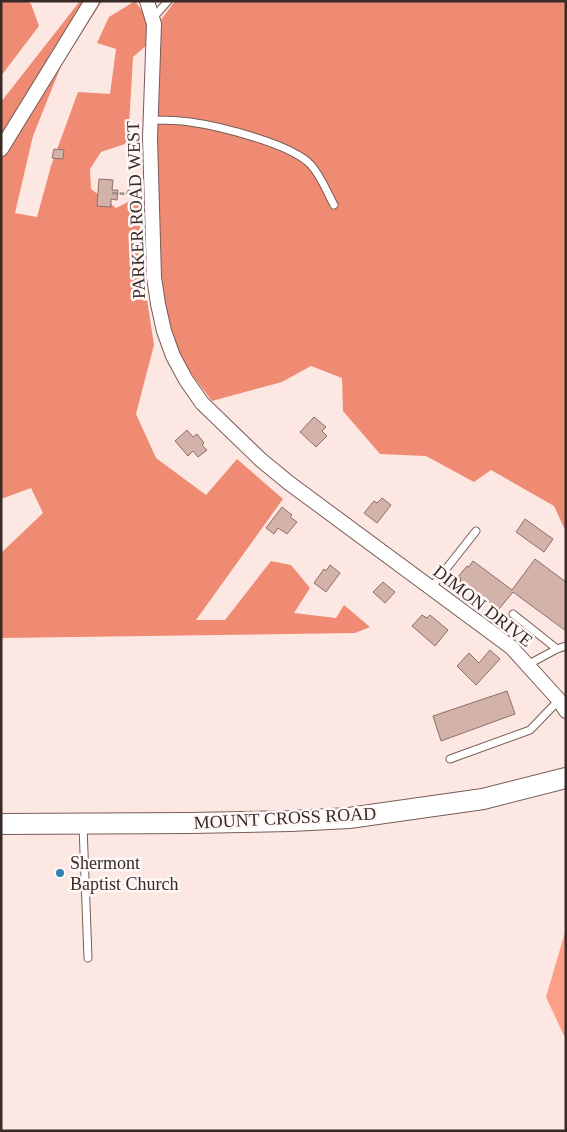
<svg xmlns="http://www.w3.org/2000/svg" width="567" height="1132" font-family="Georgia,serif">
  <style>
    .green { fill: #fd9f87 }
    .forest { fill: #ef8b72 }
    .building { fill: #d2b2a9; stroke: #8d6f68 }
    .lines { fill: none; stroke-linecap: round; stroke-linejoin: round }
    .service-casing { stroke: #785c55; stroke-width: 9 }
    .minor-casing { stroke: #785c55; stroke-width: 16 }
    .secondary-casing { stroke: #785c55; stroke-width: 22 }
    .path { stroke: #a0908b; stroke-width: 2.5; stroke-dasharray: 5 2.5; stroke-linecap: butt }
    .service { stroke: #fff; stroke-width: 7 }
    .minor { stroke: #fff; stroke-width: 14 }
    .secondary { stroke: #fff; stroke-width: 20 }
    .poi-dot { fill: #2e83b2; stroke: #fff8f6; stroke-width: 2 }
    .labels { text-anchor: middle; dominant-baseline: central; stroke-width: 5; stroke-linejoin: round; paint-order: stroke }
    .street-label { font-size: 18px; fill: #372b28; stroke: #fff8f6 }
    .poi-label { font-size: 18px; fill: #372b28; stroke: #fff8f6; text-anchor: start }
  </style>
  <rect width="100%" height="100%" fill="#fce7e2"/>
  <path class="green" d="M566,929v111l-20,-43z"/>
  <path class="forest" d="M1,1h25l5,3 8,22 -38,50z
    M80,1h22l-41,65 -28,70 -18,77 22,4 14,-51 27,-74 32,2 6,-45 -19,-6 12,-26 26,-16 13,18 -1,26 -14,12 -5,86 -27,9 -11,17 1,20 25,19 16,-8 7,5 4,68 11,72 -18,69 20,44 50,37 31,-36 46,40 -87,121h29l46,-59 20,4 19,23 -16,25 42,5 8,-13 26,22 -15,6 -354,5v-85l42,-40 -12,-25 -30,11v-397z
    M175,1h391v531l-12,-26 -63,-36 -17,12 -48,-26 -46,-2 -37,-43 -1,-33 -31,-12 -29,16 -70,19 -32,-42 -12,-34 -8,-58 -4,-140 4,-106z"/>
  <path class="building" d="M54,149l10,1 -1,9 -11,-1z
    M99,179l14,1 -1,10h6l-1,10 -6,-1v8l-14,-1z
    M314,417l12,10 -4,4 5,5 -11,11 -16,-15z
    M187,430l6,7 4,-3 7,9 -2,2 5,5 -9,7 -5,-6 -5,5 -13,-15z
    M382,498l9,7 -14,18 -13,-10 10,-12 3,2z
    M282,507l10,8 -2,2 7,5 -10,12 -9,-6 -4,6 -8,-6z
    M525,519l28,20 -9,13 -28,-20z
    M535,559l31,23v49l-53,-39 -14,17 -39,-28 1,-3 -3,-1 9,-11 2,1 4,-6 39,29z
    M330,565l10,8 -14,19 -12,-9 10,-14 2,2z
    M383,582l12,10 -10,11 -12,-11z
    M422,615l5,3 3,-3 18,15 -13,16 -23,-20z
    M490,650l10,9 -24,26 -19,-19 12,-13 10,10z
    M507,691l8,23 -74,27 -8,-25z"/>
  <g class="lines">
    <defs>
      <path id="service" d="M153,18l15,-17
        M152,120c12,0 25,0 38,2 29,4 102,22 121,43 10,11 16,27 23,40
        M431,588l45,-57
        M513,614l44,35
        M527,665l30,-16 9,-3
        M450,759l80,-29 29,-30
        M83,826l5,132"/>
      <path id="minor" d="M147,1l7,23 -4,114 4,139 4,27 6,27 9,25 13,24 16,23 59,57 28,23 222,164 48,53 7,11
        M1,149l91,-148"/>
      <path id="secondary" d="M1,824l190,-1 100,-2 58,-3 134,-19 83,-21"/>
    </defs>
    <use href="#service" class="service-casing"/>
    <use href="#minor" class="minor-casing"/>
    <use href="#secondary" class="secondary-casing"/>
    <path class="path" d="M112,193l15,1 3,-6 1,-8"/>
    <use href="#service" class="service"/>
    <use href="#minor" class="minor"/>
    <use href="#secondary" class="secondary"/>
  </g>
  <circle class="poi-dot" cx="60" cy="873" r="5"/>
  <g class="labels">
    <g class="street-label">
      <text transform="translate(136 210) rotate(-92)">PARKER ROAD WEST</text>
      <text transform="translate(483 606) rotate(38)">DIMON DRIVE</text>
      <text transform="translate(285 818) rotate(-3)">MOUNT CROSS ROAD</text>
    </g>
    <g class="poi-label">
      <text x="70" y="863">Shermont<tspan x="70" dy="21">Baptist Church</tspan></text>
    </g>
  </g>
  <rect width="567" height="1132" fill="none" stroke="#372b28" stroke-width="5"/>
</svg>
